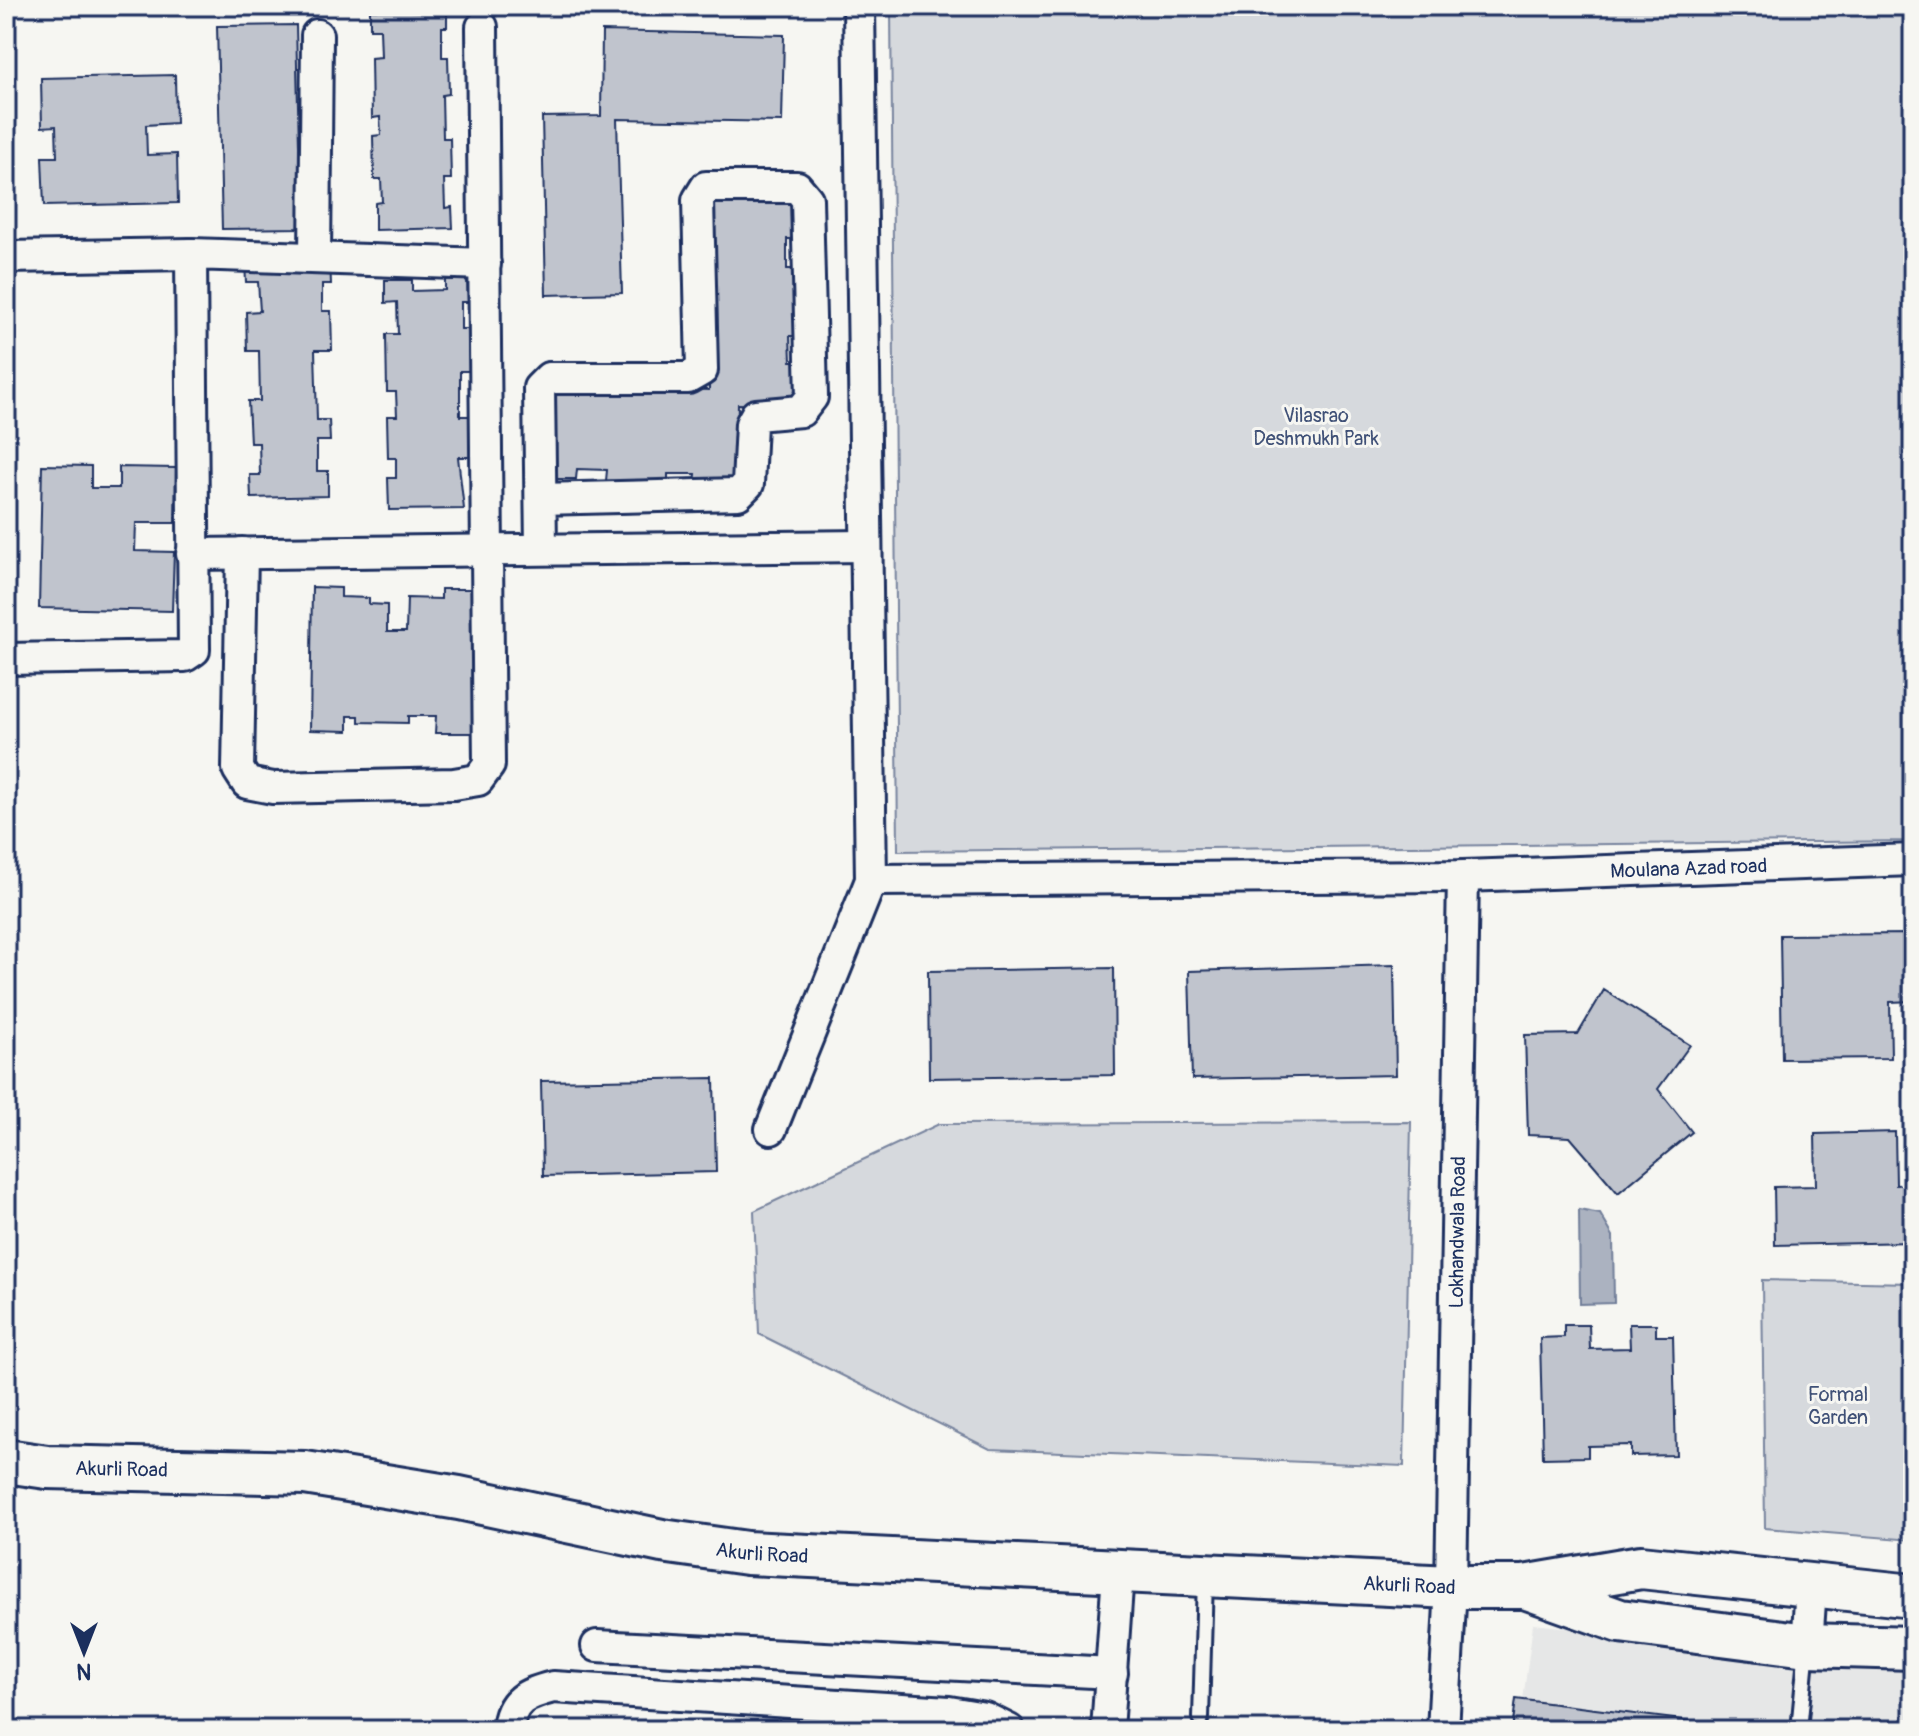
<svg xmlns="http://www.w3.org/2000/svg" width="1919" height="1736" font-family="Pangolin,sans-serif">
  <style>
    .built { fill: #e6e7e7 }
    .green { fill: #d6d9dd; stroke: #78849e; stroke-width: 2 }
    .water { fill: #abb2c0; stroke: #717e99; stroke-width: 2 }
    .building { fill: #c0c4cd; stroke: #1b2f5e; stroke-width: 2 }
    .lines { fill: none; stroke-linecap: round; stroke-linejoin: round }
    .lane-casing { stroke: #1b2f5e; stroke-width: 20 }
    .street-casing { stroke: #1b2f5e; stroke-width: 36 }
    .secondary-casing { stroke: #1b2f5e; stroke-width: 48 }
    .lane { stroke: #f6f6f2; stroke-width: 14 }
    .street { stroke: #f6f6f2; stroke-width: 30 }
    .secondary { stroke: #f6f6f2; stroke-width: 42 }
    .labels { text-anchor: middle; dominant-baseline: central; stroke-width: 6; stroke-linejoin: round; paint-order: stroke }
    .park-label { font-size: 20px; fill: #405177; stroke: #f6f6f2 }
    .street-label { font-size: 20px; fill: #1b2f5e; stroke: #f6f6f2 }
  </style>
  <rect width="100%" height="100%" fill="#f6f6f2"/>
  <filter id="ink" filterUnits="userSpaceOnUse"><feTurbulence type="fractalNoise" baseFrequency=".0125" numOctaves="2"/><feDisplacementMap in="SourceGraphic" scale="16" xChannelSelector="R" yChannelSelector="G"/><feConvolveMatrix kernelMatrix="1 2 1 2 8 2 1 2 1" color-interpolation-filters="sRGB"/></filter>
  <g filter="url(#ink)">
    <path class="built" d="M1533,1624l380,39v67h-394z"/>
    <path class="green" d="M891,6h1022v835l-1015,10z
      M1411,1122l-7,344 -414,-17 -231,-115 -5,-123 185,-87z
      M1762,1280l151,3v257l-148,-12z"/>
    <path class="water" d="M1579,1210l21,4 13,22 1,67 -34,1z"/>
    <path class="building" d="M427,8h20v19h-5v30h6l1,37 -7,1 1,43h7l1,41h-7l1,29 7,-1 1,21 -78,2v-27l7,-1 -1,-23h-7l-1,-43 8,-1 -1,-18 -8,1 -1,-60 10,-1 -1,-28h-10v-20l57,3z
      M296,25l5,203 -79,1 -5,-203z
      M602,31l182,4 -2,87 -165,-3 5,174 -76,2 -4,-178 59,-1z
      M175,75l1,48 -30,2 1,30 30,-1 1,49 -134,3 -2,-49h15l-1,-31 -14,1 -1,-49z
      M708,201h88l1,38h-10v30h10v67h-7l1,25h10v37l-24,-1v8l-39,-1 -2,80h-41l1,-10h-28v8l-62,-1 1,-11 -30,-1 -1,10h-26l3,-94 156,5z
      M330,260l1,24h-9v27h9l1,39h-17l2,70h12l1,21h-13v30h11v25l-77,2 -1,-23h10l-1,-32h-9l-2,-42h12l-1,-50h-12l-1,-39 14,-1 -2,-29h-12l-1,-19z
      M467,279l1,23h-7v27h7l1,42h-9v45h10v41h-12l6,52 -75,1 -1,-32h8v-20h-8l-1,-42h10l-1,-24h-9l-1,-58h12l-1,-32 -12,1v-23h27v11l33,-1v-10z
      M42,465l49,1v22h28v-21l57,1 -1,55h-39l-1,28 39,1 -2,59 -133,-3z
      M312,587l29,1v9l28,1v6l18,1v27h19l1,-34 34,1v-10h34l-3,144h-37l1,-17h-28v7l-49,-1v-6h-11v15l-38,-1z
      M1913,934v67l-23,1 1,56 -109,1 -2,-124z
      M1394,965l2,110 -204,4 -3,-108z
      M1114,968l1,107 -186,3 -1,-107z
      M1604,990l86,55 -32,44 34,43 -74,61 -48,-56 -42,-2 -3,-100 53,-1z
      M714,1078l2,94 -173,4 -2,-95z
      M1895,1132l1,53 17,-1v58l-138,3 -1,-58 42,-1 -1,-52z
      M1629,1324h27v12h17l3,119 -45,1v-11l-43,1v11l-45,1 -3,-120 24,-1v-12h25l1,24 40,-1z
      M1516,1699l245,31h-249z"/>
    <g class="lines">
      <defs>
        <path id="lane" d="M1201,1718l4,-140
          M1799,1730l8,-83"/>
        <g id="street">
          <path id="s1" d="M859,6l12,874 592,-4 450,-16"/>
          <path d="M6,257l185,-3"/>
          <path d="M315,258l2,-223"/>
          <path d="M541,499l197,-5 10,-10 3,-60 5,-9 45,-4 11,-14 -5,-198 -10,-12h-91l-8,13 4,170 -14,8h-139l-10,10 2,160"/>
          <path d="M242,553l-4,216 9,14 26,5 181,-4 24,-4 11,-15 -7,-738"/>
          <path d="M192,554l674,-8"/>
          <path d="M6,659l179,-3 9,-6 -3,-396 294,10"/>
          <path d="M771,1129l100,-249"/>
          <path d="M1807,1645l4,-58"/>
          <path d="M597,1646l515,27"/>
          <path d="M508,1730c2,-30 18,-36 45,-43l396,25 36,6 24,12"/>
          <path d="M1107,1730l11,-157"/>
          <path id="s2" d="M1443,1730l8,-143 12,-711"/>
        </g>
        <g id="secondary">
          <path id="s3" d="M6,1461l41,6 258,6 154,25 203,43 85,12 704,34h73l117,-20 272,29"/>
          <path d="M1525,1587l95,34 187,24 106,3"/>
        </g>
      </defs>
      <use href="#lane" class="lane-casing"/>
      <use href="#street" class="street-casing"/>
      <use href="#secondary" class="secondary-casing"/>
      <use href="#lane" class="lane"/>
      <use href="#street" class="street"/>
      <use href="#secondary" class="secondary"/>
    </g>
  </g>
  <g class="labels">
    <g class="park-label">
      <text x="1316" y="415">Vilasrao<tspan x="1316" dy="23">Deshmukh Park</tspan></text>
      <text x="1838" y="1394">Formal<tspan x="1838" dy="23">Garden</tspan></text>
    </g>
    <g class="street-label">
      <text stroke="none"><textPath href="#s1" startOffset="1692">Moulana Azad road</textPath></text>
      <text stroke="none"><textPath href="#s2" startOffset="498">Lokhandwala Road</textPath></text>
      <text stroke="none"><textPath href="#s3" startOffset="116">Akurli Road</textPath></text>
      <text stroke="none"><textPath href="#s3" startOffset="764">Akurli Road</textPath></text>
      <text stroke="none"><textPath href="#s3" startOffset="1412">Akurli Road</textPath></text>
    </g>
  </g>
  <rect width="1919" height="1736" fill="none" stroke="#f6f6f2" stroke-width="32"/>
  <rect x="16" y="16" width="1887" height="1704" fill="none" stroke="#1b2f5e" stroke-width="3" filter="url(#ink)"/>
  <g transform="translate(84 1652) rotate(180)" stroke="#f6f6f2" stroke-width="6" paint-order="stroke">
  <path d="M0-6L14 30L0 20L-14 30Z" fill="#1b2f5e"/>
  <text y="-12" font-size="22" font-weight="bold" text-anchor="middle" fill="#1b2f5e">N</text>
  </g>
</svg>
